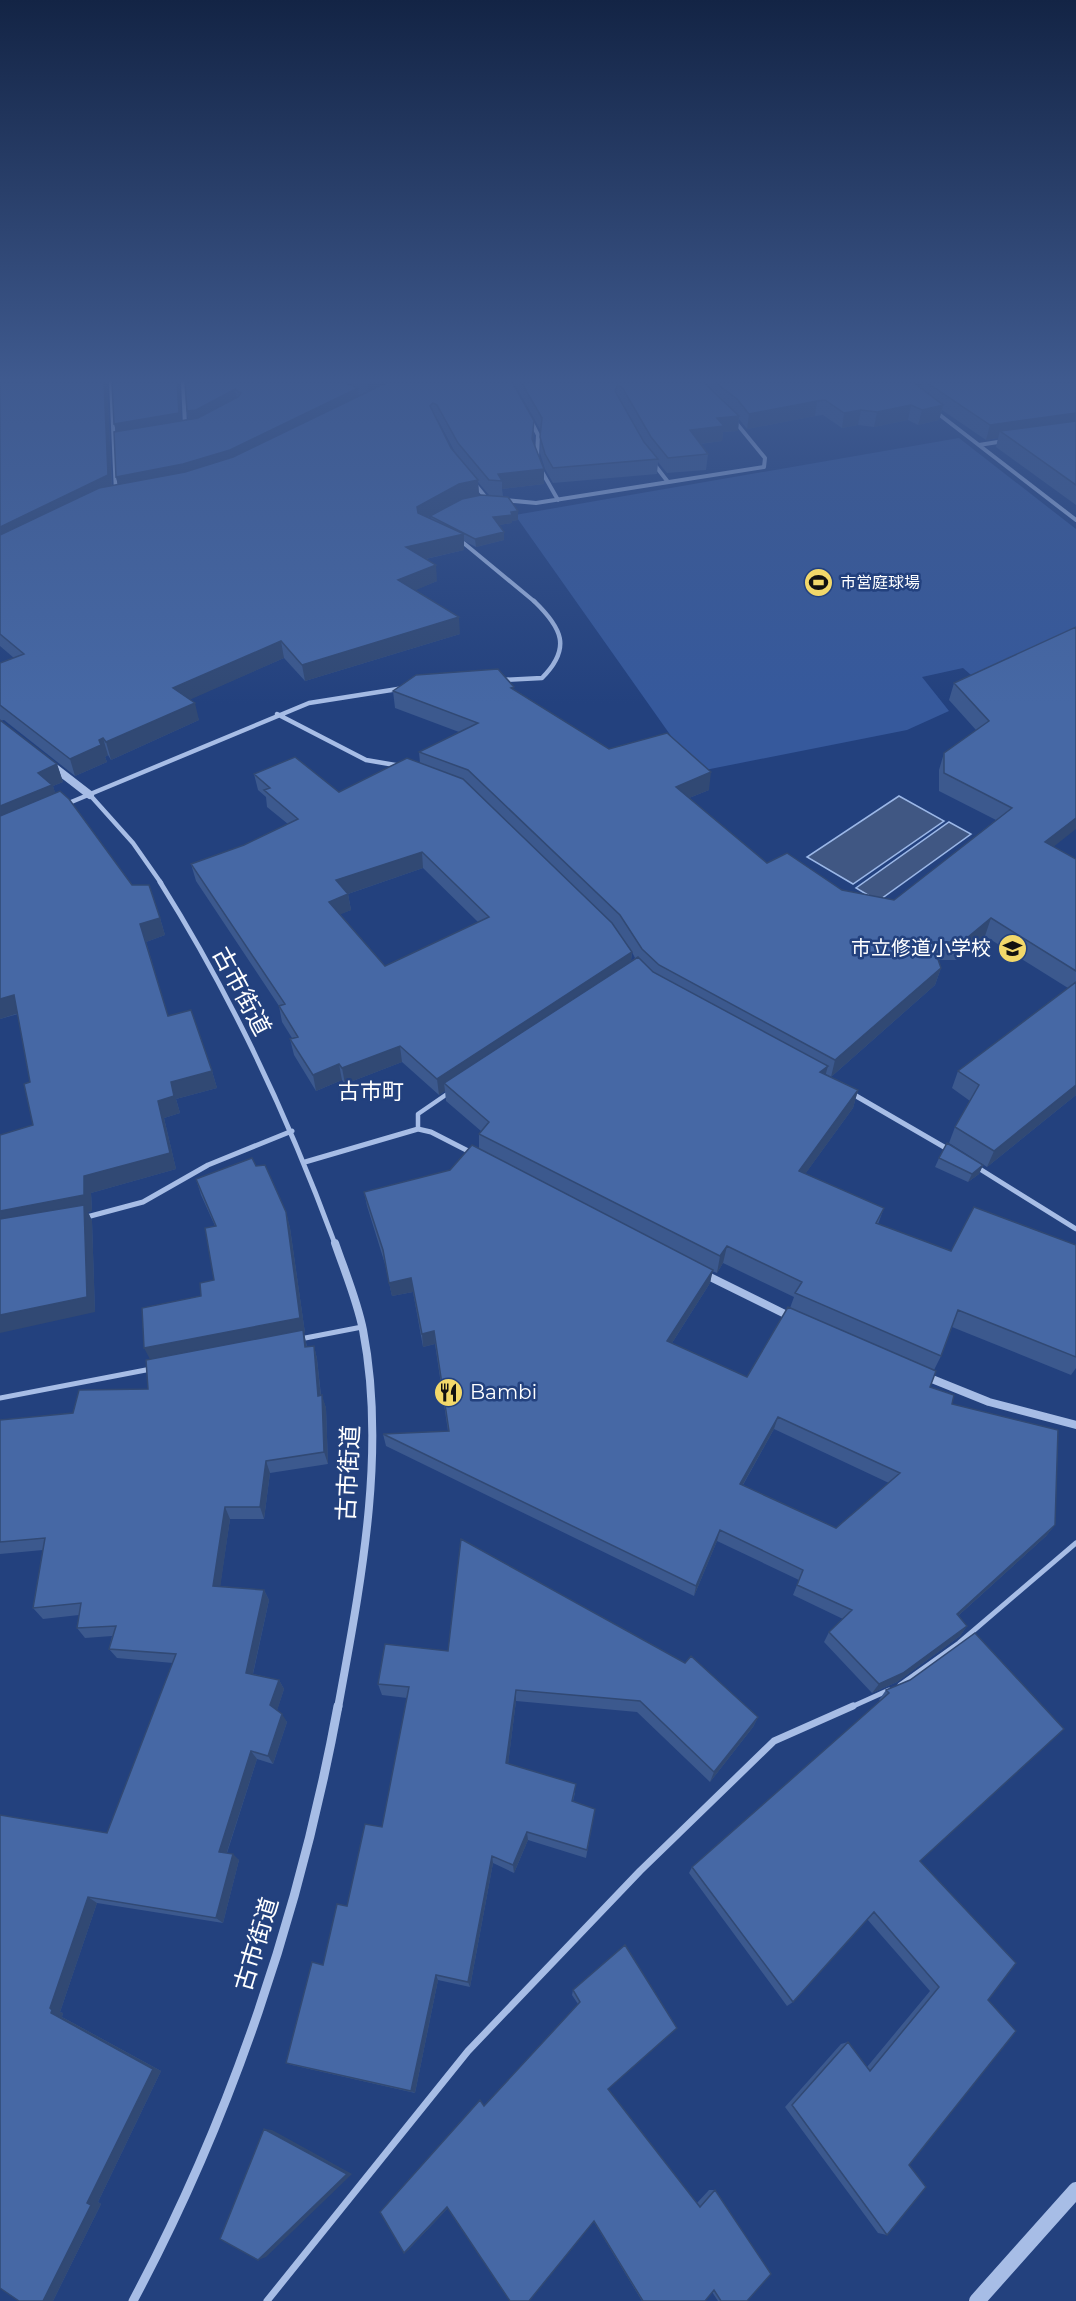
<svg xmlns="http://www.w3.org/2000/svg" width="1076" height="2301" font-family="Montserrat,'Noto Sans JP',sans-serif">
  <style>
    .green { fill: #36599c }
    .water { fill: #405783; stroke: #9bb7e7; stroke-width: 1.5 }
    .lines { fill: none; stroke-linecap: round; stroke-linejoin: round }
    .service-far2 { stroke: #a7bde6; stroke-width: 4.5 }
    .service-far1 { stroke: #a7bde6; stroke-width: 5 }
    .service { stroke: #a7bde6; stroke-width: 7 }
    .minor-far4 { stroke: #a7bde6; stroke-width: 4 }
    .minor-far3 { stroke: #a7bde6; stroke-width: 4.5 }
    .minor-far2 { stroke: #a7bde6; stroke-width: 5 }
    .minor-far1 { stroke: #a7bde6; stroke-width: 8 }
    .minor { stroke: #a7bde6; stroke-width: 9 }
    .tertiary-far1 { stroke: #a7bde6; stroke-width: 8 }
    .tertiary { stroke: #a7bde6; stroke-width: 16 }
    .wall { fill: #3c598e; fill-rule: evenodd }
    .shaded-wall { fill: #314974 }
    .building { fill: #4668a5; stroke: #314974; stroke-width: 1.5; fill-rule: evenodd }
    .labels { text-anchor: middle; dominant-baseline: central; stroke-width: 5; stroke-linejoin: round; paint-order: stroke }
    .far-poi-label { font-size: 16px; fill: #fff; stroke: #23417e; text-anchor: start }
    .poi-label { font-size: 20px; fill: #fff; stroke: #23417e; text-anchor: end }
    .quarter-label { font-size: 22px; fill: #fff; stroke: #23417e }
    .near-street-label { font-size: 24px; fill: #fff; stroke: #23417e }
  </style>
  <rect width="100%" height="100%" fill="#23417e"/>
  <path class="green" d="M959,438l117,91v106l-98,46 -15,-13 -41,9 27,34 -42,19 -202,40 -29,-27 -161,-228z"/>
  <path class="water" d="M899,796l45,25 -91,63 -46,-27z
    M949,822l22,12 -93,67 -22,-13z"/>
  <g class="lines">
    <path class="service-far2" d="M418,1129v-15l32,-22"/>
    <path class="service-far1" d="M300,1339l62,-12
      M0,1398l151,-29
      M900,1685l59,-42 117,-100
      M849,1708l40,-18"/>
    <path class="service" d="M267,2301l201,-250 172,-180 134,-130 79,-35"/>
    <path class="minor-far4" d="M111,382l5,110
      M183,382l2,44
      M936,412l140,108
      M531,421l7,14 -1,22
      M979,445l25,-4
      M654,464l14,18
      M541,470l17,30
      M474,483l13,16
      M504,500l32,3 228,-36 1,-9 -32,-39
      M460,540l75,62"/>
    <path class="minor-far3" d="M501,680l41,-2c30,-30 20,-50 -8,-77
      M277,714l89,46 35,6
      M90,795l43,48 28,40
      M64,805l245,-102 95,-15"/>
    <path class="minor-far2" d="M160,882c71,113 129,237 175,362
      M851,1093l100,58
      M305,1162l113,-33 13,3 43,22
      M975,1166l101,63
      M83,1218l60,-16 65,-37 84,-34"/>
    <path class="minor-far1" d="M335,1243c10,29 22,57 28,87 24,124 -3,256 -25,378
      M704,1274l85,42
      M927,1377l62,25 87,23"/>
    <path class="minor" d="M133,2301c99,-185 167,-389 205,-595"/>
    <path class="tertiary-far1" d="M50,764l40,31"/>
    <path class="tertiary" d="M977,2301l99,-111"/>
  </g>
  <path class="wall" d="M0,382h107l5,104 6,-1 -2,-8v-45l63,-50 2,39 7,-2 -3,-37h891v123l-80,-58 2,-9 -12,2 -44,-30 -3,10 -21,5 -10,-5 -34,7 -16,-2 -16,3 -19,-13 -8,1 -68,13 -8,-10 -1,12 -15,1 -1,9 -22,3 8,10 -2,16 -39,3 -9,-11 -1,12 -104,9 -8,-14 -5,-16 1,-22 -23,-41 -2,-1 18,32 -1,21 11,27v15l-42,5 1,7 15,24 -6,1v2l-13,2 5,7v8l-28,7 -12,-6v9l-38,9 11,22 -22,9 45,44 -155,47 -21,-23 -94,41 9,21 -88,40 -3,-5 -3,2 2,5 -32,14 -71,-56 -4,1 57,43 6,18 -10,4 2,7 105,125 5,17 -19,7 22,74 44,55 5,17 -41,11 4,14 -16,5 12,51 -85,24 1,18 -4,1 4,9 3,91 -62,-187 -3,-43 -12,-68 -18,5v-356l14,-5 -14,-12zM436,419l2,1 18,34 -5,-6zM478,482l11,13h-10zM459,500h3l-32,16 1,2 -3,-1z
    M1076,627l-22,220 22,12v236l-89,72 -38,-24 6,-16 15,-26 -18,-13 6,-17 110,-83 -83,-52 -29,24h-18l3,8 -6,17 -104,92 -6,-3v1l33,15 -5,18 -48,66 79,34 -6,16 73,27 125,-6v123l-5,7 -119,-48 -11,29 -7,14 -4,17 22,17 103,121 -9,11 -88,80 9,10 -7,10 -63,46 -25,11 -48,-51 5,-10 14,-13 -50,-24 6,-15 -82,-39 -23,55 -308,-150 -3,-12 65,-3 -13,-87 -12,3 -10,-55 -21,4 -7,-32 -18,-58 -3,-14 86,-22 29,-21v-15l2,-3 -35,-30 -1,-10 -6,4 -37,-33 -57,22 -3,-4 -26,11 -22,-36 -4,-16 2,-1 -10,-16 -3,-16 -83,-125 -5,-17 53,-19 44,-21 -21,-17 -1,-10 -8,-7 -4,-16 85,18 81,-29 -1,-11 40,-20 -64,-24 -2,-17 121,-1 95,59 100,41 -20,8 78,65 75,27 52,10 102,-80 -57,-29v-21l5,-17 32,-23 -27,-30 5,-17zM423,868l55,54 -93,44 -45,-52 11,-4 -3,-16zM632,952l3,6 -4,3zM723,1263l71,34 -4,11 -43,69 -75,-34 38,-60 2,-12 5,2zM774,1429l115,54 -53,45 -93,-43z
    M939,1158l44,7 -4,9 -11,8 -33,-15z
    M256,1166l30,46 4,16 15,105h-1l3,14 7,-1 3,13 4,36 5,13 2,56 -58,9 -6,46h-34l-10,67 44,4 5,10 -16,74 26,6 5,9 -7,21 10,12 -14,42 -16,-5 -30,94 12,7 -16,63 -126,-20 -37,109 3,1 -1,4 99,54 -63,131 3,2 -48,97 -53,-486 107,18 66,-170 -56,-5 -8,-9 3,-13 -27,2 -8,-10 2,-13 -36,4 -10,-11 10,-58 -43,4v-134l73,-7 75,-24 2,-30 64,-79 1,-54 -14,-31 -5,-16z
    M385,1644l373,73 -5,10 -43,55 -73,-70 -121,-11 -8,63 67,29 -2,8 22,8 -9,49 -58,-18 -14,33 -21,-10 -23,124 -32,-7 -23,113 -123,-28 -6,-2 37,-98 59,-138 25,-129 -25,-3 -4,-11z
    M910,1680l10,181 68,139 -79,165 -22,70 -9,-2 -93,-126 56,-63 7,-2 19,25 63,-76 -63,-72 -74,83 -6,4 -98,-133 3,-6 188,-166 -1,-1 7,-10z
    M625,1945l-17,145 89,113 12,-13h6l32,111h-29l-6,-9 -7,9h-63l-48,-79 -146,-14 -40,42 -4,3 174,-249 -6,-9 1,-5z"/>
  <path class="shaded-wall" d="M104,382h3l5,109 -112,55v-19z
    M177,382h2l3,46 -64,11 -4,-15z
    M369,382h32l-32,16 -1,-15z
    M912,382h11l-1,4 -11,2z
    M358,388l1,14 -127,63 -112,28 -4,-16z
    M235,389l3,15 -48,23 -3,-16z
    M817,401l-2,15 -68,13 2,-15z
    M911,405l-3,15 -34,7 3,-15z
    M943,405l-4,15 -21,5 4,-15z
    M861,410l-3,15 -16,3 2,-15z
    M1076,413v15l-76,3 -2,7 -12,2 4,-15z
    M739,416l-1,15 -15,1 -1,9 -33,4 1,-15 27,-12z
    M544,469v15l-42,5v-8l-4,-7z
    M478,480l1,15 -20,5 -41,22 -1,-15 42,-23z
    M518,511v9l-6,1v2l-19,3v-9z
    M504,532v8l-28,7 -1,-8z
    M464,534v16l-56,13 -2,-16z
    M436,565l1,16 -37,16 -2,-17z
    M459,617l1,17 -155,47 -3,-16z
    M281,641l3,17 -106,47 -5,-17z
    M195,703l4,17 -88,40 -5,-18z
    M103,738l5,17 -3,2 2,5 -32,14 -5,-17z
    M57,764l6,18 -10,4 5,16 -58,24v-20l38,-33z
    M711,772l-2,18 -35,14 2,-17z
    M1076,818v11l-38,30 7,-17z
    M422,852l1,16 -84,29 -3,-17z
    M348,894l3,16 -19,8 -3,-16z
    M160,918l5,17 -19,7 -6,-18z
    M991,918l-6,18 -29,24 6,-18z
    M632,952l-2,16 -186,115 1,8 -6,4 -2,-16z
    M941,968l-6,17 -104,92 4,-17z
    M14,995l8,17 -22,7v-20z
    M400,1046l2,16 -57,22 -3,-16z
    M339,1064l3,16 -26,11 -3,-16z
    M828,1066l-5,18 -3,-12z
    M212,1071l5,17 -41,11 4,14 -16,5 12,51 -85,24 1,18 -4,1 4,9 3,91 -95,21v-122l84,-35 74,-75 13,-19z
    M1076,1085v10l-89,72 7,-16z
    M858,1090l-5,18 -58,80 4,-17z
    M983,1165l-4,9 -11,8 4,-8z
    M286,1212l4,16 15,105h-1l2,10 3,17 -4,-13 -153,16 -8,-15 156,-30z
    M727,1246l-4,17 -6,10 3,-17z
    M713,1270l-3,13 -45,71 2,-13z
    M411,1278l2,14 -21,4 -3,-13z
    M434,1331l1,13 -12,3 -1,-13z
    M314,1346l3,13 5,49 -4,-12z
    M322,1395l4,13 2,56 -4,-12z
    M778,1417l-4,12 -37,66 3,-11z
    M266,1461l4,12 -6,46 -4,-12z
    M225,1507l5,12 -11,77 -6,-10z
    M1055,1525l-9,11 -97,88 8,-10z
    M720,1530l-3,11 -23,55 2,-10z
    M264,1590l5,10 -18,82 -5,-9z
    M967,1626l-7,10 -63,46 -25,11 7,-9z
    M279,1680l5,9 -8,25 -6,-9z
    M516,1690v11l-9,72 -1,-10z
    M282,1714l5,8 -14,42 -5,-8z
    M758,1717l-5,10 -43,55 4,-10z
    M251,1751l6,8 -32,99 -6,-6z
    M527,1832l1,8 -14,33 -1,-8z
    M233,1854l6,6 -16,63 -7,-5z
    M492,1856l1,7 -23,124 -2,-5z
    M88,1897l9,6 -37,109 3,1 -1,4 99,54 -63,131 3,2 -48,97h-10l44,-98 -37,-195z
    M436,1975l2,5 -23,113 -4,-2z
    M264,2129l8,1 80,44 -86,83 -8,3z
    M450,2206l-42,44 -4,3 43,-46z"/>
  <path class="building" d="M0,382h104l4,93 -108,52z
    M112,382h65l2,31 -65,11z
    M185,382h159l14,6 -128,62 -47,14 -67,13 -2,-45 84,-14 40,-21 3,-4 -6,-4 -39,21 -9,1z
    M388,382h124l22,39 -2,18 12,30 -46,5 4,7 -13,-1 -31,-37 -21,-38 -4,-2 -3,3 21,42 27,32 -19,4 -42,23 1,6 46,21 -58,13 30,18 -38,15 61,37 -157,48 -21,-24 -108,47 22,15 -89,39 -3,-4 -4,2 2,5 -31,14 -70,-54v-42l24,-9 -24,-20v-99l99,-47 86,-16 48,-15z
    M521,382h182l36,34 -22,2 7,8 -34,4 18,24 -40,4 -17,-21 -29,-50 -4,-2 -3,6 29,51 14,17 -105,9 -8,-14 -5,-17 2,-19z
    M715,382h198l30,23 -21,5 -11,-5 -34,7 -16,-2 -17,3 -19,-13 -8,1 -68,13 -12,-15z
    M926,382h150v31l-86,12z
    M1076,421v64l-76,-54z
    M481,495l27,2 10,14 -7,1 1,3 -19,2 11,15 -29,7 -45,-23 32,-17z
    M1076,627v191l-31,24 31,17v112l-85,-53 -29,24h-30l9,26 -106,92 -176,-95 -17,-16 -22,-34 -152,-145 -49,-18 59,-29 -85,-32 23,-16 82,-6 16,18 -3,1 98,61 58,-16 44,39 -35,15 91,76 20,-10 55,37 52,10 118,-92 -68,-35v-20l45,-32 -35,-38z
    M0,720l57,44 -19,9 14,12 -52,21z
    M295,757l44,35 68,-34 56,21 149,144 20,29 -195,127 -37,-33 -58,22 -3,-4 -26,11 -23,-36 8,-2 -19,-31 6,-2 -94,-140 53,-19 54,-26 -34,-29 6,-2 -16,-14zM422,852l67,65 -104,49 -56,-64 19,-8 -12,-14z
    M60,791l9,8 63,86h17l11,33 -20,6 28,92 23,-6 21,61 -41,11 3,14 -16,5 12,52 -86,23v19l-84,16v-76l33,-10 -9,-41 6,-2 -16,-87 -14,4v-183z
    M638,957l15,15 175,94 -8,6 38,18 -59,81 85,37 -8,15 75,28 23,-44 102,38v112l-118,-47 -17,46 -146,-63 7,-11 -44,-21 -31,-15 -7,10 -241,-122 10,-12 -45,-39z
    M1076,982v103l-82,66 -39,-24 24,-42 -21,-14z
    M947,1143l36,22 -11,9 -33,-16z
    M472,1145l241,125 -46,71 80,36 41,-70 148,64 -6,16 24,8 -2,9 106,26 -3,95 -98,89 10,12 -64,47 -24,11 -50,-52 23,-22 -55,-25 6,-15 -83,-40 -24,56 -313,-152 66,-3 -15,-100 -12,3 -11,-56 -22,5 -6,-33 -19,-58 86,-22zM778,1417l122,56 -64,55 -96,-44z
    M252,1158l4,8 9,-1 21,47 14,106 -156,30 -2,-40 59,-12 -1,-13 14,-3 -9,-52 11,-2 -20,-47z
    M84,1205l3,92 -87,18v-96z
    M303,1330l2,17 9,-1 4,50 4,-1 2,57 -58,9 -6,46h-35l-12,79 51,4 -18,83 33,7 -9,25 12,9 -14,42 -17,-5 -32,101 14,2 -17,64 -128,-21 -38,111 2,2 -1,3 102,56 -66,134 4,2 -48,96h-24l-19,-13v-473l107,18 69,-179 -67,-5 7,-23 -39,2 4,-25 -48,5 12,-70 -45,4v-122l73,-7 6,-23 69,-1 -2,-29z
    M461,1539l224,124 6,-7 67,61 -44,55 -74,-71 -124,-11 -10,73 70,21 -4,17 23,8 -8,41 -60,-18 -14,33 -21,-9 -24,126 -32,-7 -25,116 -125,-28 26,-101 11,3 14,-61 10,2 18,-82 17,3 27,-140 -31,-3 7,-40 63,7z
    M975,1633l89,96 -144,132 96,102 -28,37 28,31 -107,134 17,22 -39,48 -95,-130 56,-63 22,29 69,-84 -65,-75 -81,90 -101,-135 197,-174 -3,-3 24,-10z
    M625,1945l52,83 -69,61 92,118 15,-17 56,84 -24,27h-26l-7,-11 -9,11h-62l-49,-80 -65,80h-19l-63,-94 -43,46 -24,-41 100,-112 4,6 96,-104 -7,-12z
    M264,2129l83,45 -89,86 -38,-21z"/>
  <linearGradient id="sky" x2="0" y2="1"><stop stop-color="#132445"/><stop offset="0.54" stop-color="#3f5a8f"/><stop offset="1" stop-color="#3f5a8f" stop-opacity="0"/></linearGradient>
  <rect width="1076" height="704" fill="url(#sky)"/>
  <defs>
    <symbol id="stadium-disc" viewBox="-11 -11 22 22"><circle r="9.5" fill="#f2d86a" stroke="#23417e"/><path d="M0-5a6.5 5 0 1 0 0 10a6.5 5 0 1 0 0-10ZM-3.5-1.8h7v3.6h-7Z" fill="#111"/></symbol>
    <symbol id="school-disc" viewBox="-11 -11 22 22"><circle r="9.5" fill="#f2d86a" stroke="#23417e"/><path d="M0-5L7-2L0 1L-7-2ZM-4 1L0 2.5L4 1V4Q0 6-4 4Z" fill="#111"/></symbol>
    <symbol id="restaurant-disc" viewBox="-11 -11 22 22"><circle r="9.5" fill="#f2d86a" stroke="#23417e"/><path d="M-5-6h1v4h1v-4h1v4h1v-4h1v5L-1.5 .5V6h-2V.5L-5-1ZM5-6V6H3V1.5H1.5Q1.5-4 5-6Z" fill="#111"/></symbol>
  </defs>
  <g fill-rule="evenodd">
    <use href="#stadium-disc" x="802" y="566" width="33" height="33"/>
    <use href="#school-disc" x="996" y="932" width="33" height="33"/>
    <use href="#restaurant-disc" x="432" y="1376" width="33" height="33"/>
  </g>
  <g class="labels">
    <g class="far-poi-label">
      <text x="840" y="582">市営庭球場</text>
    </g>
    <g class="poi-label">
      <text x="991" y="948">市立修道小学校</text>
      <text x="470" y="1392" text-anchor="start">Bambi</text>
    </g>
    <g class="quarter-label">
      <text x="371" y="1091">古市町</text>
    </g>
    <g class="near-street-label">
      <text transform="translate(242 991) rotate(62)">古市街道</text>
      <text transform="translate(348 1473) rotate(-87)">古市街道</text>
      <text transform="translate(256 1944) rotate(-73)">古市街道</text>
    </g>
  </g>
</svg>
